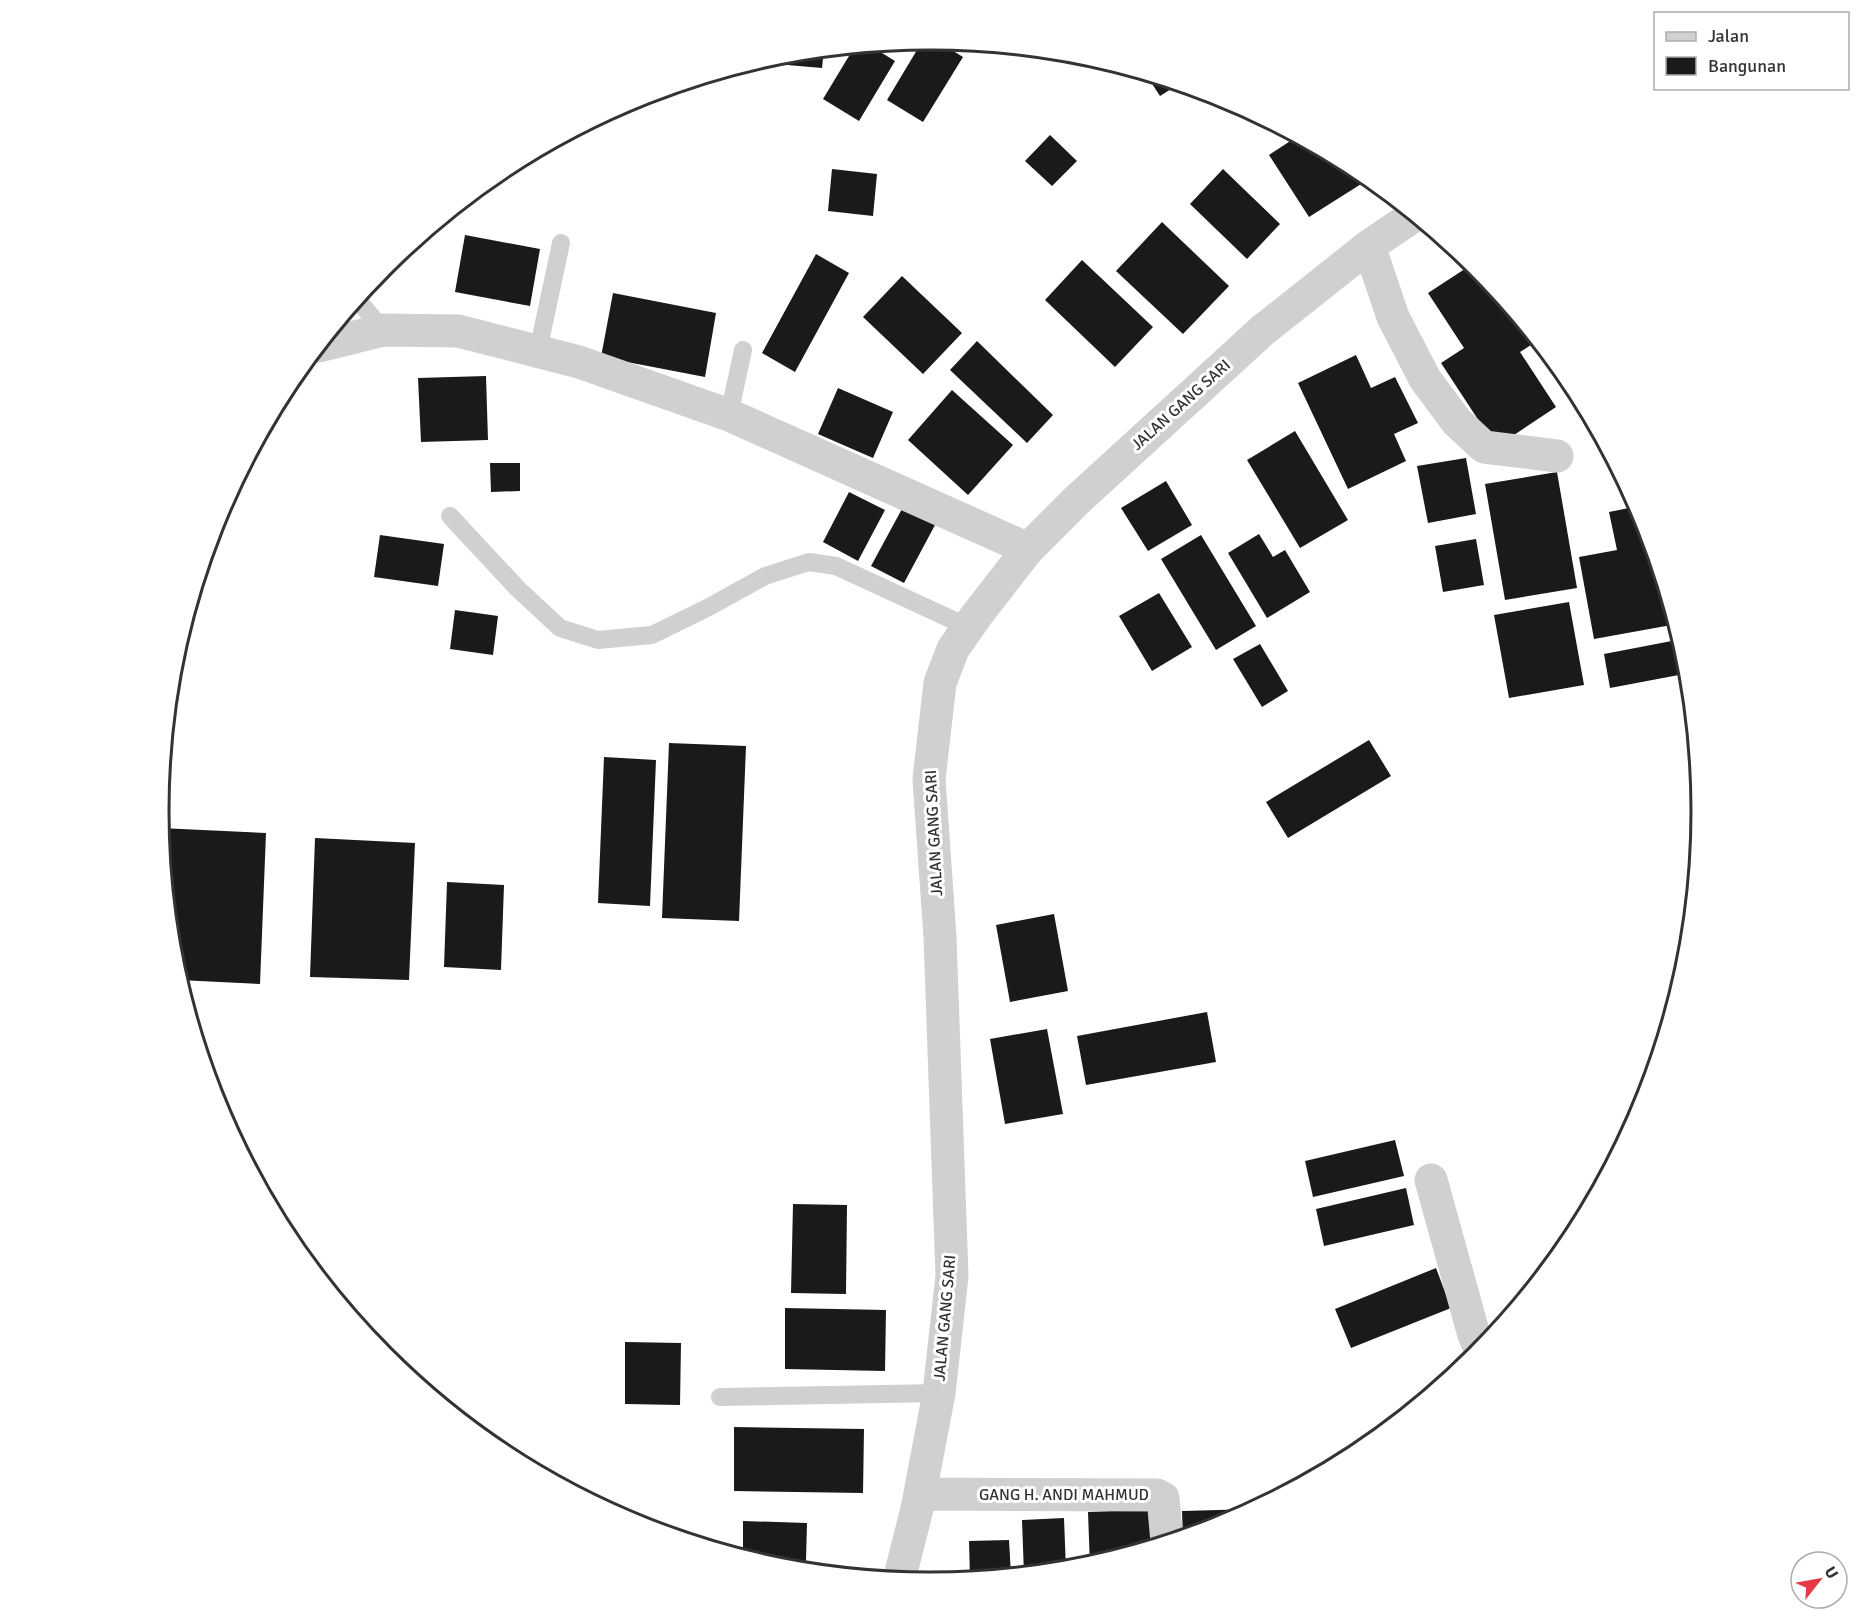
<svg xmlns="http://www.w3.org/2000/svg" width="1861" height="1622" font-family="Signika,sans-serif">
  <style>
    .building { fill: #1a1a1a }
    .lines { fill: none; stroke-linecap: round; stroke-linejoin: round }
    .lane { stroke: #d0d0d0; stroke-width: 18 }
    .street { stroke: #d0d0d0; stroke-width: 33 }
    .labels { text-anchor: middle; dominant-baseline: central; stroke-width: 6; stroke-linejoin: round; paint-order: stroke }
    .street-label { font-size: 16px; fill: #333; stroke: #fff }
    .rim { fill: none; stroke: #333; stroke-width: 3 }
  </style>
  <rect width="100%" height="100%" fill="#fff"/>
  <path class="building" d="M934,39l29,18 -40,65 -36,-22 36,-60z
    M869,45l26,16 -36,60 -36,-22 32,-53z
    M824,49l-2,19 -46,-4 1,-9z
    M1145,73l23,7 11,4 -19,12z
    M1050,135l27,26 -25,25 -27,-25z
    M1298,136l62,33 9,10 -60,38 -40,-62z
    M832,169l45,5 -4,42 -45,-5z
    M1223,169l57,55 -33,35 -57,-55z
    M1162,222l67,64 -46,48 -67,-63z
    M465,235l75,14 -10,57 -75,-14z
    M816,254l33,19 -54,99 -33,-19z
    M1082,260l71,67 -38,40 -70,-67z
    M1474,263l37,44 23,36 -14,9 36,55 -60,40 -55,-84 23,-15 -36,-55z
    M902,276l60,57 -39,41 -60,-57z
    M613,293l103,20 -11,64 -104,-20z
    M977,341l76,74 -26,28 -77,-73z
    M1356,355l15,33 24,-11 23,46 -24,11 12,27 -58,28 -50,-106z
    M486,376l2,64 -67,2 -3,-64z
    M838,388l55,24 -20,46 -55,-24z
    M952,390l61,55 -45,50 -60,-55z
    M1295,431l53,89 -48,28 -53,-88z
    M1466,458l10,56 -48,9 -11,-57z
    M490,463h30v28l-29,1z
    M1557,472l20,116 -72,12 -20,-116z
    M1166,481l26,44 -44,26 -27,-43z
    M849,492l36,18 -27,51 -35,-19z
    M1639,506l5,10 33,108 -83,15 -15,-82 38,-7 -8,-38z
    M903,507l32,18 -31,58 -33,-17z
    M1259,534l14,23 12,-7 25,42 -43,26 -39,-65z
    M380,535l64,9 -6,42 -64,-9z
    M1201,535l55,91 -40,24 -55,-91z
    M1476,539l8,46 -41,7 -8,-46z
    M1159,593l33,54 -40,24 -33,-55z
    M1569,602l15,83 -75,13 -15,-83z
    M455,610l43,6 -5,39 -43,-6z
    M1677,640l7,34 -74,14 -6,-34z
    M1260,644l28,47 -26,16 -29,-48z
    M1369,740l22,36 -103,62 -22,-36z
    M669,743l77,3 -7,175 -77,-3z
    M604,757l52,3 -6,146 -52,-3z
    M160,828l106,5 -6,151 -81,-4 -6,-19z
    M315,838l100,5 -6,137 -99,-3z
    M447,882l57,3 -3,85 -57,-3z
    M1054,914l14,77 -58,11 -14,-77z
    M1207,1012l9,50 -130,23 -9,-49z
    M1047,1029l16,85 -58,10 -15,-85z
    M1395,1140l9,36 -91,21 -8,-36z
    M1406,1188l8,37 -90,21 -8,-37z
    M793,1204l54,1 -1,89 -55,-1z
    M1436,1268l15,40 -100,40 -16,-39z
    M785,1308l101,2 -1,61 -100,-2z
    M625,1342l56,1 -1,62 -55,-1z
    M734,1427l130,2 -1,64 -129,-2z
    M1163,1509l1,34 -74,23 -2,-54z
    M1255,1509l-29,15 -43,13 -1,-26z
    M1064,1518l2,52 -42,4 -2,-54z
    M743,1521l64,2 -1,38 -54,-1 -9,-3z
    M1009,1540l2,35 -41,4 -1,-38z"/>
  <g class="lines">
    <path class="lane" d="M357,299l26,31
      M538,351l23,-108
      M729,415l14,-65
      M450,516l68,73 42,39 38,12 54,-5 57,-28 56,-31 44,-14 27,4 132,61
      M720,1397l219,-4"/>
    <path class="street" d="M1369,246l24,71 32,62 32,43 27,25 73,9
      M319,346l64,-16 75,1 121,31 150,53 299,134
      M1431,1180l43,155 7,16
      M920,1494l237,1 6,3 4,44
      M899,1580l18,-71 22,-116 13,-117 -12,-339 -11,-158 11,-96 13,-34 23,-33 52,-67 48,-48 187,-171 106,-84 46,-31"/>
  </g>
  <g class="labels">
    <g class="street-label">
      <text transform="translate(1181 405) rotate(-42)">JALAN GANG SARI</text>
      <text transform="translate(934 833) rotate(-93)">JALAN GANG SARI</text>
      <text transform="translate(945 1318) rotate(-85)">JALAN GANG SARI</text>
      <text x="1064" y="1495">GANG H. ANDI MAHMUD</text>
    </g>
  </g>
  <path d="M0 0H1861V1622H0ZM169 811a761 761 0 1 1 1522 0a761 761 0 1 1-1522 0Z" fill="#fff" fill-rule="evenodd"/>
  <path class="rim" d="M169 811a761 761 0 1 1 1522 0a761 761 0 1 1-1522 0Z"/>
  <rect x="1654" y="12" width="195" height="78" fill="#ffffff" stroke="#adadad" stroke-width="1.5"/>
  <rect x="1666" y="32" width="30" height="9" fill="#d0d0d0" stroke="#adadad" stroke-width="1.5"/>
  <text x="1708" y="42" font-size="18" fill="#333333">Jalan</text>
  <rect x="1666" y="57" width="30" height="18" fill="#1a1a1a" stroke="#adadad" stroke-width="1.5"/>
  <text x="1708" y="72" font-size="18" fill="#333333">Bangunan</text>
  <g transform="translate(1819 1580) rotate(59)"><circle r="28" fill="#ffffff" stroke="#adadad" stroke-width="1.5"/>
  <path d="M0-4.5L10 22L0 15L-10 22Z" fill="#e63946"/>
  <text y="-9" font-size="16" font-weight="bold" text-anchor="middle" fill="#333333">U</text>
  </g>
</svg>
